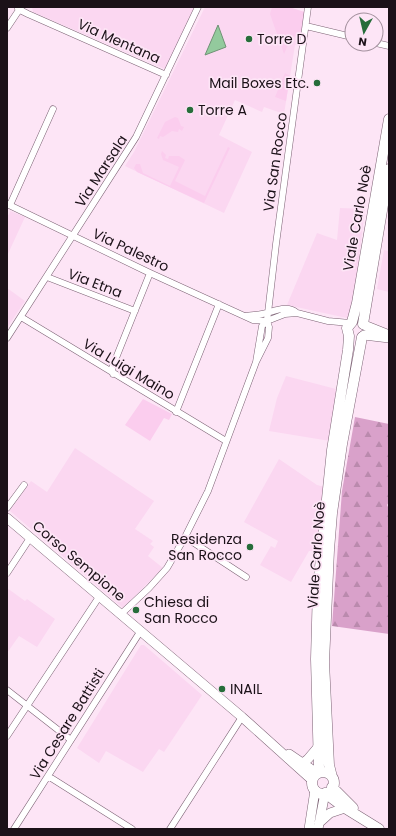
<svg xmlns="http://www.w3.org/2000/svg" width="396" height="836" font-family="Poppins,sans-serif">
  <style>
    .built { fill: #fbd7f1 }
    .green { fill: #fbcdee }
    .forest { fill: url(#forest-firs) }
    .water { fill: #93ca9d; stroke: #6f9275 }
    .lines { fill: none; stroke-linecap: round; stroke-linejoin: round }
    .street-casing { stroke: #7d6375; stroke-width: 7 }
    .secondary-casing { stroke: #7d6375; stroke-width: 10 }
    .primary-casing { stroke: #7d6375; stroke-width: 11 }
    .street { stroke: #fff; stroke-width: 6 }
    .secondary { stroke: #fff; stroke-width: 9 }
    .primary { stroke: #fff; stroke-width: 10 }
    .poi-dot { fill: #266d3a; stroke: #fde5f6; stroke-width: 1.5 }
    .labels { text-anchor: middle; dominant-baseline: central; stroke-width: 3.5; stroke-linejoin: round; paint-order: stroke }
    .poi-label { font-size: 14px; fill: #1b1118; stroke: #fde5f6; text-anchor: start }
    .street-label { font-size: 14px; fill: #1b1118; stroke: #fde5f6 }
  </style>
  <defs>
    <pattern id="forest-firs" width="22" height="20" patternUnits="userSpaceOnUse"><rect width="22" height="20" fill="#d9a1ca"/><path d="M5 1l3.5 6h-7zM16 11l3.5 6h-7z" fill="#ba8aad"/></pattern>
  </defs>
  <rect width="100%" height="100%" fill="#fde5f6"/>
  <path class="built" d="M32,7h162l-29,62 -132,-57z
    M205,7h84l15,5 -5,34 -4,-1 -11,69 -20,-7 -2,5 -27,-12 -16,35 33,17 -28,61 -99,-47 9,-14z
    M340,208l25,1 -13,106 -5,3 -60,-13 30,-72 20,7z
    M10,211l15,6 -18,39v-42l2,1z
    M384,250l5,1v41l-12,-3z
    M7,288l18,13 -18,27z
    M286,376l50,13 -6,52 -61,-10 8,-33z
    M75,448l79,53 -19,28 18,12 -3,3 4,3 -6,9 15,12 -40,40 -113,-97 21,-30 16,11z
    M279,459l38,26 8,2 -9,64h-7l-18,31 -31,-17 11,-19 4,2 3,-7 -34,-19z
    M7,588l18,13 2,-2 28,20 -18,28 -18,-11 -12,17z
    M141,645h3l58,50 -38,57 -5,-3 -16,23 -37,-21 -7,12 -22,-15z"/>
  <path class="green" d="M272,7h17l15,5 -3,22 -10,4 -7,16 -14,-40z
    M285,73l5,3 -4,25 -11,-4z
    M175,117l3,1 3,8 3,1 -2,4 -3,-2 -1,3 -6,-1 -9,6 -3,-1 -1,3 -2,-1 8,-16z
    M228,147l2,1 -26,55 -67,-31 -3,-4 2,-4h4l3,9 27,13 9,-19 -16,-7 -2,-6 1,-3 4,4 -1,3 3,1 1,-3h10l6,4 -10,21 30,15z
    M143,399l29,15 -3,6 -5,-2 -14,23 -25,-16z"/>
  <path class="forest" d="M355,417l34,7v78l-2,3 2,4v125l-57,-8 10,-135z"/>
  <path class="water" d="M218,25l8,22 -21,8z"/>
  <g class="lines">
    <defs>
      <path id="street" d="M18,7v2l10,5 138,61
        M306,26l46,11
        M7,28l14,-21
        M376,43l13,3
        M7,204l143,69 103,47 14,1 18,-7 12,-1 31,8 22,2
        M10,205l43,-96
        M47,277l88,34
        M246,316c5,-1 11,-1 16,-2 11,-2 25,-10 35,-1
        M21,317l205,124
        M7,338l129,-201 62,-130
        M256,362l6,-36 5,-5 1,-8 8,-69 32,-237
        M113,374l-1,-6 38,-95
        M176,412l43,-108
        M7,508l17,-23
        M185,537l61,40
        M7,573l23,-35
        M120,615l29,-27 18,-20 18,-31 23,-46 48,-129 12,-24 1,-11 -2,-6
        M7,690l64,50
        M7,736l92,-139
        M48,776l84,53
        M14,829l126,-197
        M170,829l72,-112"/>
      <path id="secondary" d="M364,325l25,10
        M364,335l25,3
        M7,518l235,199 70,63
        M289,754l28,19
        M303,763l5,-4 11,-13
        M319,823l11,-10 15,-5
        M309,829l6,-39
        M318,829l7,-36"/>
      <path id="primary" d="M363,324l26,-155
        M312 783a11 11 0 1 1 22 0a11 11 0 1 1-22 0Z
        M317,773l2,-6 -3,-108 2,-72 14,-137 16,-100 1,-14 -2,-8 5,-6 5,-19 32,-184
        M332,777l-3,-12 -5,-103 5,-112 3,-37 10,-69 20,-107
        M332,787l21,21
        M325,793l20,15 34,21"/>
    </defs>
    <use href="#street" class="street-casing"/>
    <use href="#secondary" class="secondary-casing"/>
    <use href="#primary" class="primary-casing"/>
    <use href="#street" class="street"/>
    <use href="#secondary" class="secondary"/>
    <use href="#primary" class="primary"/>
  </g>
  <g class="poi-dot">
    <circle cx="249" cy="39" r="4"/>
    <circle cx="317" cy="83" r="4"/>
    <circle cx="190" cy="110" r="4"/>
    <circle cx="250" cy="547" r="4"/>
    <circle cx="136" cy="610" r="4"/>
    <circle cx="222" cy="689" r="4"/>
  </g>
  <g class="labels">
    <g class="poi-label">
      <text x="257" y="39">Torre D</text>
      <text x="309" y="83" text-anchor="end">Mail Boxes Etc.</text>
      <text x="198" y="110">Torre A</text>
      <text x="242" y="539" text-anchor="end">Residenza<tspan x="242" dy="16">San Rocco</tspan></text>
      <text x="144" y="602">Chiesa di<tspan x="144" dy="16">San Rocco</tspan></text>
      <text x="230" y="689">INAIL</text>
    </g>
    <g class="street-label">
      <text transform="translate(119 41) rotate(24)">Via Mentana</text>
      <text transform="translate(275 162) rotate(-82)">Via San Rocco</text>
      <text transform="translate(101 171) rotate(-57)">Via Marsala</text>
      <text transform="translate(357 218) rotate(-80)">Viale Carlo Noè</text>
      <text transform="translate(131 250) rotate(25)">Via Palestro</text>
      <text transform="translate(95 283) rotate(21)">Via Etna</text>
      <text transform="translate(129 369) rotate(31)">Via Luigi Maino</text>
      <text transform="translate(316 555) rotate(-86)">Viale Carlo Noè</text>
      <text transform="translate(79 561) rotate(40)">Corso Sempione</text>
      <text transform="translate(67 724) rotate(-58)">Via Cesare Battisti</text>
    </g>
  </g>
  <rect width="396" height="836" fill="none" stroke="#1b1118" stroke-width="16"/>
  <g transform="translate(364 32) rotate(188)"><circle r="19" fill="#fde5f6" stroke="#a3909d"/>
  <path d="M0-3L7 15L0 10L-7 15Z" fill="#266d3a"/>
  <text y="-6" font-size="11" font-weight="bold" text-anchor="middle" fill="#1b1118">N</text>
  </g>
</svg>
